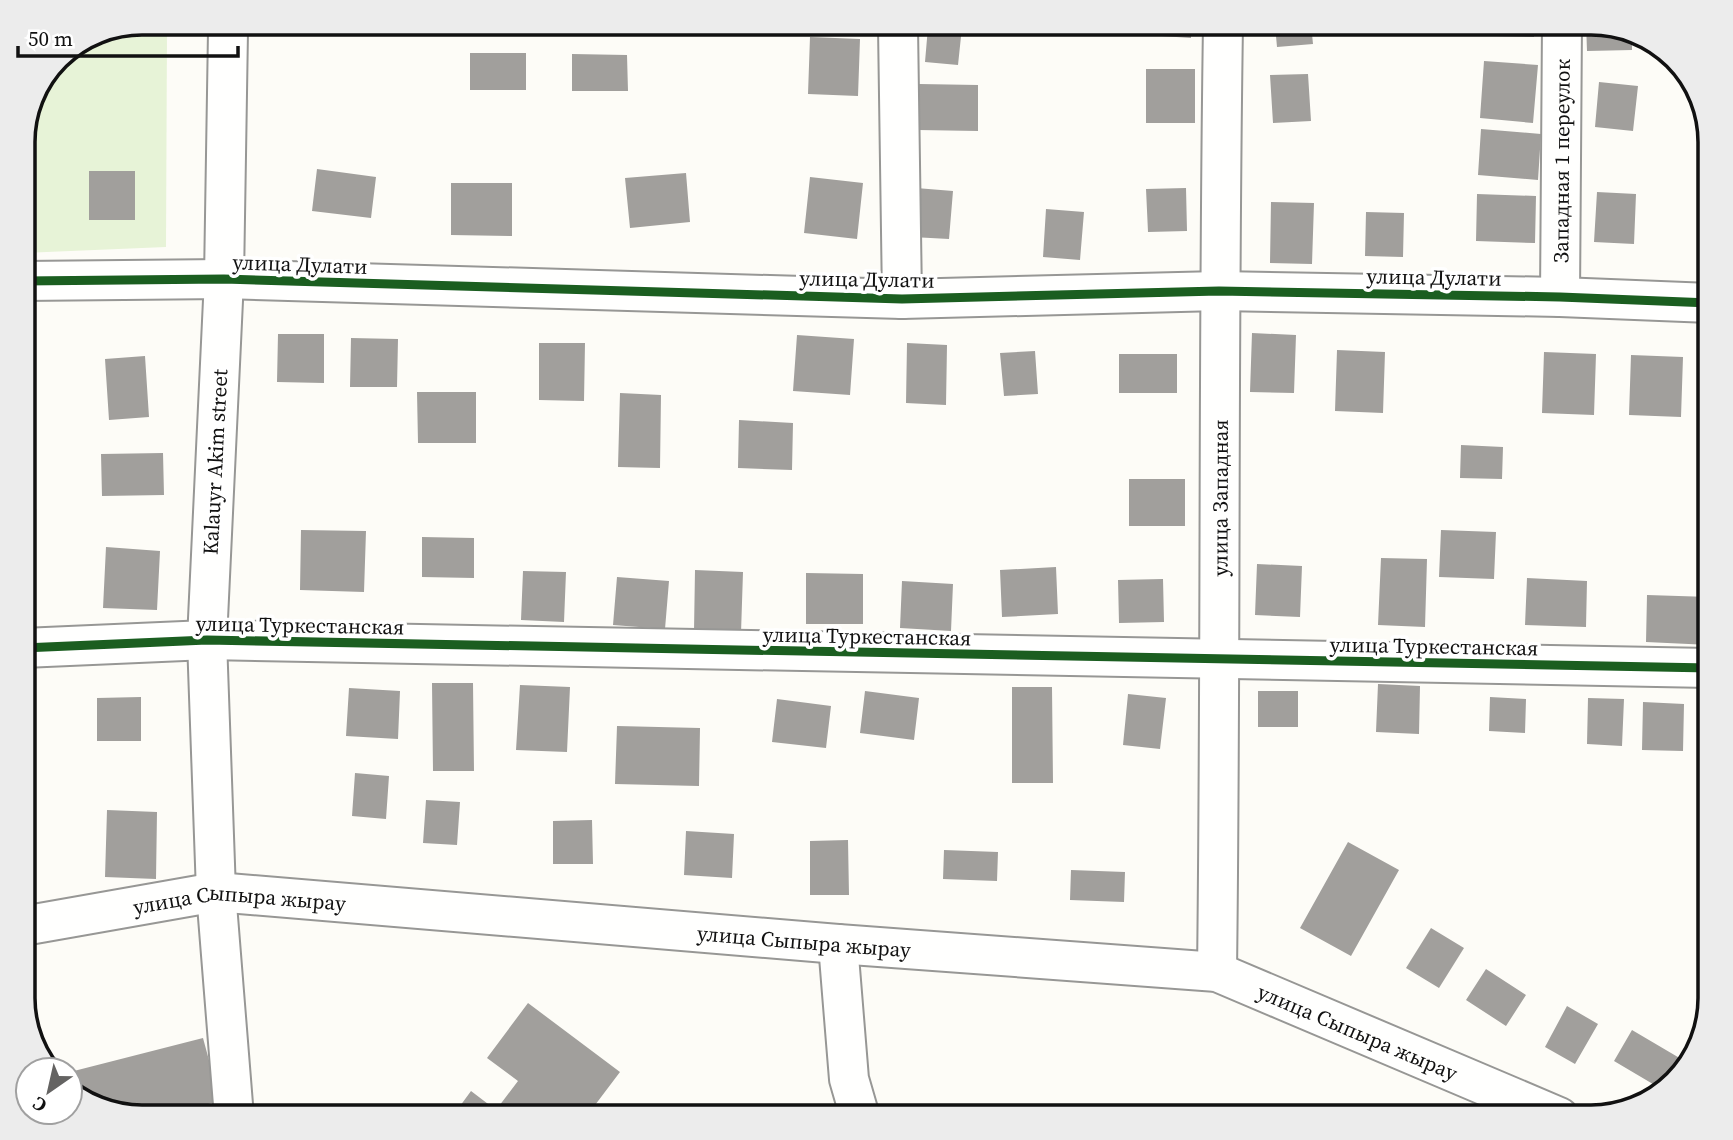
<svg xmlns="http://www.w3.org/2000/svg" width="1733" height="1140" font-family="'Source Serif 4',serif">
  <style>
    .green { fill: #e7f3d7 }
    .building { fill: #a19f9c }
    .lines { fill: none; stroke-linecap: round; stroke-linejoin: round }
    .minor-casing { stroke: #979795; stroke-width: 42 }
    .minor { stroke: #fffffe; stroke-width: 38 }
    .cycleway-casing { stroke: #fff; stroke-width: 13 }
    .cycleway { stroke: #1b5e20; stroke-width: 9 }
    .labels { text-anchor: middle; dominant-baseline: central; stroke-width: 7; stroke-linejoin: round; paint-order: stroke }
    .street-label { font-size: 21px; fill: #111; stroke: #fff }
    .rim { fill: none; stroke: #111; stroke-width: 3.5 }
  </style>
  <rect width="100%" height="100%" fill="#fdfcf7"/>
  <path class="green" d="M167,31l-1,216 -143,6v-118l35,-78 39,-25z"/>
  <path class="building" d="M1496,23h38v14l-38,-1z
    M1586,23l46,12v15l-45,1z
    M1311,24l2,20 -36,3 -2,-22z
    M1147,25h44v13l-44,-3z
    M928,27h34l-4,38 -33,-3z
    M810,37l50,2 -2,57 -50,-2z
    M470,53h56v37h-56z
    M572,54l55,1 1,36h-56z
    M1484,61l54,4 -5,58 -53,-5z
    M1146,69h49v54h-49z
    M1308,74l3,47 -38,2 -3,-48z
    M1599,82l39,4 -5,45 -38,-4z
    M919,84l59,1v46l-60,-1z
    M1481,129l60,5 -3,46 -60,-5z
    M317,169l59,8 -5,41 -59,-7z
    M89,171h46v49h-46z
    M686,173l4,49 -60,6 -5,-50z
    M810,177l53,6 -6,56 -53,-6z
    M451,183h61v53l-61,-1z
    M916,188l37,3 -4,48 -37,-2z
    M1186,188l1,43 -39,1 -2,-43z
    M1597,192l39,2 -2,50 -40,-2z
    M1477,194l59,2 -1,47 -59,-2z
    M1701,199h9v47h-11z
    M1271,202l43,1 -2,61 -42,-1z
    M1046,209l38,3 -4,48 -37,-3z
    M1366,212l38,1 -1,44 -38,-1z
    M1252,333l44,2 -2,58 -44,-1z
    M278,334h46v49l-47,-1z
    M797,335l57,4 -4,56 -57,-4z
    M351,338l47,1 -1,48h-47z
    M539,343h46l-1,58 -45,-1z
    M907,343l40,2 -1,60 -40,-2z
    M1337,350l48,2 -2,61 -48,-2z
    M1035,351l3,43 -34,2 -4,-43z
    M1544,352l52,2 -2,61 -52,-2z
    M1119,354h58v39h-58z
    M1631,355l52,2 -2,60 -52,-2z
    M145,356l4,61 -40,3 -4,-61z
    M417,392h59v51h-58z
    M620,393l41,2 -1,73 -42,-1z
    M739,420l54,3 -1,47 -54,-2z
    M1461,445l42,2 -1,32 -42,-1z
    M163,453l1,42 -62,1 -1,-42z
    M1129,479h56v47h-56z
    M301,530l65,1 -2,61 -64,-2z
    M1441,530l55,2 -2,47 -55,-2z
    M422,537l52,1v40l-52,-1z
    M106,547l54,4 -3,59 -54,-2z
    M1381,558l46,1 -2,68 -47,-2z
    M1257,564l45,2 -2,51 -45,-2z
    M1056,567l2,47 -56,3 -2,-47z
    M695,570l48,2 -2,61 -47,-2z
    M523,571l43,1 -2,50 -43,-2z
    M806,573l57,1v50h-57z
    M617,577l52,4 -4,48 -52,-4z
    M1527,578l60,3 -1,46 -61,-2z
    M1163,579l1,43 -45,1 -1,-43z
    M902,581l51,3 -2,47 -51,-3z
    M1647,595l63,2v48l-64,-3z
    M432,683h41l1,88h-41z
    M1378,684l42,2 -1,48 -43,-2z
    M520,685l50,2 -3,65 -51,-2z
    M1012,687h40l1,96h-41z
    M349,688l51,3 -2,48 -52,-3z
    M865,691l54,7 -5,42 -54,-7z
    M1258,691h40v36h-40z
    M1128,694l38,4 -6,51 -37,-4z
    M141,697v44h-44v-43z
    M1490,697l36,2 -1,34 -36,-2z
    M1588,698l36,1 -2,47 -35,-2z
    M777,699l54,7 -5,42 -54,-6z
    M1643,702l41,2 -1,47 -41,-1z
    M617,726l83,2 -1,58 -84,-2z
    M355,773l34,3 -3,43 -34,-3z
    M426,800l34,2 -3,43 -34,-2z
    M107,810l50,2 -1,67 -51,-2z
    M592,820l1,44h-40v-43z
    M686,831l48,3 -2,44 -48,-3z
    M848,840l1,55h-39v-54z
    M1348,842l51,28 -48,86 -51,-28z
    M944,850l54,2 -1,29 -54,-2z
    M1071,870l54,2 -1,30 -54,-2z
    M1431,928l33,20 -25,40 -33,-20z
    M1486,969l40,26 -20,31 -40,-26z
    M528,1003l92,69 -34,45h-24l-16,-12 -9,12h-85l19,-26 25,19 22,-29 -31,-23z
    M1567,1006l31,18 -23,40 -30,-17z
    M1632,1030l56,33 -5,8 -20,19 -49,-29z
    M203,1038l17,63 -63,16h-15l-67,-20 -5,-6v-19z"/>
  <g class="lines">
    <defs>
      <g id="minor">
        <path d="M898,27l4,272"/>
        <path d="M228,31l-4,248 -17,361 9,252 18,225"/>
        <path d="M23,281l201,-2 678,20 317,-8 341,6 150,6"/>
        <path id="s1" d="M1560,297l2,-274"/>
        <path d="M23,648l184,-8 1503,28"/>
        <path id="s2" d="M23,926l193,-34 622,52 379,28 342,145"/>
        <path d="M838,944l11,135 11,38"/>
        <path id="s3" d="M1217,972c4,-316 1,-632 6,-947"/>
      </g>
    </defs>
    <use href="#minor" class="minor-casing"/>
    <use href="#minor" class="minor"/>
    <defs>
      <path id="cycleway" d="M23,281l201,-2 678,20 317,-8 341,6 150,6
        M23,648l184,-8 1503,28"/>
    </defs>
    <use href="#cycleway" class="cycleway-casing"/>
    <use href="#cycleway" class="cycleway"/>
  </g>
  <g class="labels">
    <g class="street-label">
      <text stroke="none"><textPath href="#s1" startOffset="136">Западная 1 переулок</textPath></text>
      <text transform="translate(300 264) rotate(2)">улица Дулати</text>
      <text transform="translate(1434 277) rotate(1)">улица Дулати</text>
      <text transform="translate(867 279) rotate(1)">улица Дулати</text>
      <text transform="translate(215 462) rotate(-87)">Kalauyr Akim street</text>
      <text stroke="none"><textPath href="#s3" startOffset="474">улица Западная</textPath></text>
      <text transform="translate(300 625) rotate(1)">улица Туркестанская</text>
      <text transform="translate(867 636) rotate(1)">улица Туркестанская</text>
      <text transform="translate(1434 646) rotate(1)">улица Туркестанская</text>
      <text stroke="none"><textPath href="#s2" startOffset="219">улица Сыпыра жырау</textPath></text>
      <text stroke="none"><textPath href="#s2" startOffset="786">улица Сыпыра жырау</textPath></text>
      <text stroke="none"><textPath href="#s2" startOffset="1353">улица Сыпыра жырау</textPath></text>
    </g>
  </g>
  <path d="M0 0H1733V1140H0ZM142 35H1591A107 107 0 0 1 1698 142V998A107 107 0 0 1 1591 1105H142A107 107 0 0 1 35 998V142A107 107 0 0 1 142 35Z" fill="#ececec" fill-rule="evenodd"/>
  <path class="rim" d="M142 35H1591A107 107 0 0 1 1698 142V998A107 107 0 0 1 1591 1105H142A107 107 0 0 1 35 998V142A107 107 0 0 1 142 35Z"/>
  <g transform="translate(49 1091) rotate(214)"><circle r="33" fill="#ffffff" stroke="#a0a0a0" stroke-width="2"/>
  <path d="M0-5L12 26L0 18L-12 26Z" fill="#646362"/>
  <text y="-10" font-size="19" font-weight="bold" text-anchor="middle" fill="#111111">С</text>
  </g>
  <path d="M18 46v10h220v-10" fill="none" stroke="#111111" stroke-width="3.5"/>
  <text x="28" y="46" font-size="21" fill="#111111" stroke="#ffffff" stroke-width="5" paint-order="stroke">50 m</text>
</svg>
